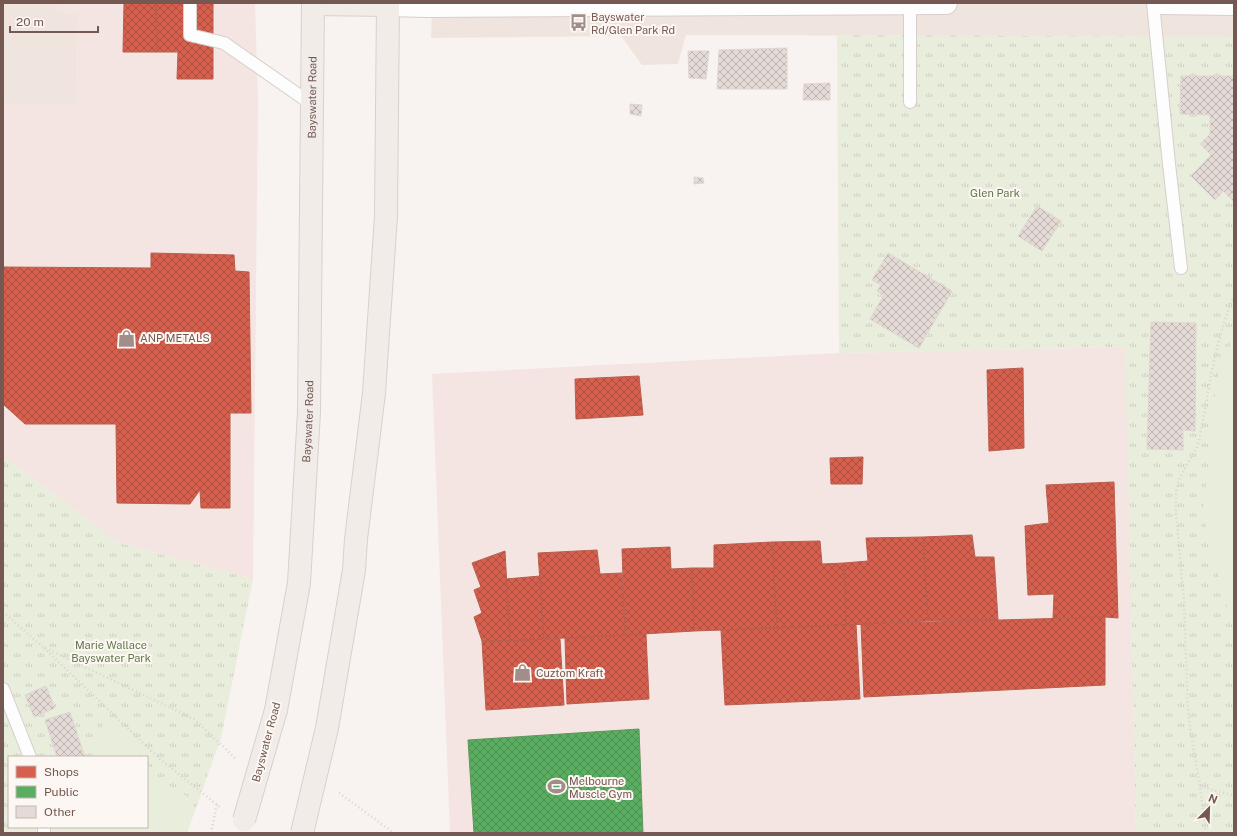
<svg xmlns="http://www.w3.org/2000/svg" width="1237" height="836" font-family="'Public Sans',sans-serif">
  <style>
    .residential { fill: #f0e5de }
    .commercial { fill: #f4e5e2 }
    .grass { fill: url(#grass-tufts); fill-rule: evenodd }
    .pitch { fill: #e9eddc }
    .shops { fill: url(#shops-cross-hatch); stroke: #b95e4e }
    .public { fill: url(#public-cross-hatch); stroke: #62945c }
    .building { fill: url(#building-cross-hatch); stroke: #e0d6d2 }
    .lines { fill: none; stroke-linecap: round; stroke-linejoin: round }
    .lane-casing { stroke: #d6cfcc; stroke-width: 14 }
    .street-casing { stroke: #d6cfcc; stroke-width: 24 }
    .primary-casing { stroke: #d9d0cd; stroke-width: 24 }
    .path { stroke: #dad2d0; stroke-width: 2.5; stroke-dasharray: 1 3; stroke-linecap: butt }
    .lane { stroke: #fefdfd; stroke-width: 12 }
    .street { stroke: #fefdfd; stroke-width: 22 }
    .primary { stroke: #f1ece8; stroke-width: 22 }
    .primary-bridge-casing { stroke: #d9d0cd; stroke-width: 24; stroke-linecap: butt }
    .primary-bridge { stroke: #f1ece8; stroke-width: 22 }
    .labels { text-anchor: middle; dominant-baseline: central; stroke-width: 4; stroke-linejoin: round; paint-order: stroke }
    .poi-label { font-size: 11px; fill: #745851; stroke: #fdf7f3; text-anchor: start }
    .street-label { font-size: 11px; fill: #745851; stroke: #fdf7f3 }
    .park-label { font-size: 11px; fill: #60784b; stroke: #fdf7f3 }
  </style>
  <defs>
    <pattern id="grass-tufts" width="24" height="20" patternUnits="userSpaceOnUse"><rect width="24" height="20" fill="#e9eddc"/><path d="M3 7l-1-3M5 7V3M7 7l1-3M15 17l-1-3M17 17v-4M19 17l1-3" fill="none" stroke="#cbcdbf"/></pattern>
    <pattern id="shops-cross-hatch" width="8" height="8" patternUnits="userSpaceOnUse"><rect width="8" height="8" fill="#d6604d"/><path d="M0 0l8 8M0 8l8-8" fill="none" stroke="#a94e40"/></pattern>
    <pattern id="public-cross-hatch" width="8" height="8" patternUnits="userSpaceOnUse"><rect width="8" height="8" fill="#5aae61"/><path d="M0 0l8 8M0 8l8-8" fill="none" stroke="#4f9052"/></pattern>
    <pattern id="building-cross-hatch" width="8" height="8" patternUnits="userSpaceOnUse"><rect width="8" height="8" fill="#e4dbd7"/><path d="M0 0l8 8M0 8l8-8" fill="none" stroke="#bdb4b1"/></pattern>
  </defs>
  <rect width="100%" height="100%" fill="#f8f3f0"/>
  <path class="residential" d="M3,3h54v9l21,1 -1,91 -74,-1z
    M432,3h802v34l-548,-2 -8,29 -36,1 -21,-29 -190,2z"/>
  <path class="commercial" d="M57,3h198l3,99 -5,477 -134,-36 -109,-82 -7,-4v-354h74l1,-90 -21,-1z
    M1126,347l10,486h-686l-18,-459 407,-21z"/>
  <path class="grass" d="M837,35l397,2v796h-98l-11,-486 -286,6z
    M3,457l7,4 109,82 134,36 -32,159 -34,95h-184zM9,757h138v70h-138z"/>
  <path class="pitch" d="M1234,334v295l-2,-3 -29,-111 13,-133z
    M105,718l30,26 6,13h-49z
    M147,768l3,6 43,26 -11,33h-116l2,-6h79z"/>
  <path class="shops" d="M124,3h32l1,49h-34z
    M156,3h57v76h-36l1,-27h-21z
    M151,253l83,2 1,16 14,1 2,141h-21v95h-29l-1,-18 -10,14 -73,-1 -1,-79h-91l-22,-20v-137l148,1z
    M1023,368l1,80 -35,3 -2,-81z
    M639,376l4,39 -67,4 -1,-40z
    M863,457l-1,27h-31l-1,-26z
    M1114,482l4,136 -13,-1 -52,1 1,-24 -26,1 -3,-69 24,-3 -3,-38z
    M972,535l3,22h19l4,63 -70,1 -5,-84z
    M923,537l5,84 -82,4 -2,-62 24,-2 -2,-23z
    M820,541l2,23 22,-1 2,62 -69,3 -5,-86z
    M772,542l5,86 -83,3 -2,-63h22v-23z
    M670,547l1,22 21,-1 2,63 -69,4 -3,-86z
    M597,550l3,24 22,-1 3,62 -81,4 -6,-86z
    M505,551l5,90h-28l-8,-24 8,-4 -8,-23 7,-3 -9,-24z
    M540,576l4,63 -34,2 -4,-62z
    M1105,617v68l-241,12 -3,-73z
    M856,624l4,75 -135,6 -4,-75z
    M646,634l3,65 -82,5 -2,-66z
    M560,639l4,66 -78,5 -4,-69z"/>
  <path class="public" d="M639,729l4,104h-169l-6,-93z"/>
  <path class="building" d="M787,48v41h-70l2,-39z
    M688,51h21l-3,28 -17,-1z
    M1181,76h53v126l-11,-11 -8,9 -24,-24 20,-21 -11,-11 10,-10v-19l-30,-1z
    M830,83v17h-27l1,-16z
    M630,104l12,1 -1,11 -11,-2z
    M694,177l9,1 1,5 -10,1z
    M1037,206l24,15 -19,30 -24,-15z
    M888,253l64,38 -33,57 -49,-29 14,-24 -7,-4 4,-6 -9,-5z
    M1151,322l45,1 -1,108 -12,-1v20l-36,-1z
    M46,686l9,22 -21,9 -9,-22z
    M70,712l15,45h-28l-12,-37z"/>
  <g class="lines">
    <defs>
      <path id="lane" d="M190,3v32l34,8 89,62
        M910,3v99
        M1153,3l16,161 12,104
        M3,689l27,68
        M44,827v6"/>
      <path id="street" d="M1160,3l74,1
        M388,5l39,1 519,-3"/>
      <g id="primary">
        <path d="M313,4l75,1"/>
        <path id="s1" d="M276,710l23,-127 10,-171 4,-409"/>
        <path d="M327,728l27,-158 2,-31 18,-146 12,-177 2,-213"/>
      </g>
    </defs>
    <use href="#lane" class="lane-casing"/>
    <use href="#street" class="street-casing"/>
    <use href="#primary" class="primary-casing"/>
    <path class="path" d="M3,612l40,35 151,72 41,39
      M44,648l117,112 59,47
      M1200,786l34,10
      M339,793l55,40
      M211,833l6,-29
      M1206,833l-6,-47 -9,-52 -3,-23 -4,-110 -8,-87v-23l3,-11 5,-10 13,-23 3,-11c9,-47 15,-96 34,-140"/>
    <use href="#lane" class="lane"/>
    <use href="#street" class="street"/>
    <use href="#primary" class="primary"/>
    <defs>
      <path id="primary-bridge" d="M244,820l32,-110
        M302,833l25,-105"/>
    </defs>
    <use href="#primary-bridge" class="primary-bridge-casing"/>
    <use href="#primary-bridge" class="primary-bridge"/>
  </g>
  <defs>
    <symbol id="bus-bare" viewBox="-9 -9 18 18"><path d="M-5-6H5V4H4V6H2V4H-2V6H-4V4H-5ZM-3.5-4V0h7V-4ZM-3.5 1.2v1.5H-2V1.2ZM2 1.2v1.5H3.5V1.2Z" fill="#a28e89" stroke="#fdf7f3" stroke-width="2.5" paint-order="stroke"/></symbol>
    <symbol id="shop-bare" viewBox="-9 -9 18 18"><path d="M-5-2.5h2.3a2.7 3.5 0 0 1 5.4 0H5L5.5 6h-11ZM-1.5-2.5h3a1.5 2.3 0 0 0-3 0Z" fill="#a28e89" stroke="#fdf7f3" stroke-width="2.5" paint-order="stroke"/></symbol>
    <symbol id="stadium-bare" viewBox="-9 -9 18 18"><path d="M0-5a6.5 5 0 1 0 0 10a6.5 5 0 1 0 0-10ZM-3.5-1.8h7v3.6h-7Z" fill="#a28e89" stroke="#fdf7f3" stroke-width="2.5" paint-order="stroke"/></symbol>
  </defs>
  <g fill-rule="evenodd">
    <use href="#bus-bare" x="566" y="10" width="25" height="25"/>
    <use href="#shop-bare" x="114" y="326" width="25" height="25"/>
    <use href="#shop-bare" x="510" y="660" width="25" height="25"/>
    <use href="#stadium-bare" x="544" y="774" width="25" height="25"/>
  </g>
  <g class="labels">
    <g class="poi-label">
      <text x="591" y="17">Bayswater<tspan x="591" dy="13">Rd/Glen Park Rd</tspan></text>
      <text x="140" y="338">ANP METALS</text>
      <text x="536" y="673">Cuztom Kraft</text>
      <text x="569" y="781">Melbourne<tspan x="569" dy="13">Muscle Gym</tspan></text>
    </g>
    <g class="street-label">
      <text stroke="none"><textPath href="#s1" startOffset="615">Bayswater Road</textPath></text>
      <text stroke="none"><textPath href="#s1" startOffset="291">Bayswater Road</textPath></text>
      <text transform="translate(266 742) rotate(-75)">Bayswater Road</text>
    </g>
    <g class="park-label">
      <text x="995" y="193">Glen Park</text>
      <text x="111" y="645">Marie Wallace<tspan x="111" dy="13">Bayswater Park</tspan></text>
    </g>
  </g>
  <rect width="1237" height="836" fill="none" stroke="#745851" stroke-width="8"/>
  <rect x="8" y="756" width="140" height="72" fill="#fdf7f3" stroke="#c6b7b2"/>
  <rect x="16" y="766" width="20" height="12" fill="#d6604d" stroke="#c6b7b2"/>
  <text x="44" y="776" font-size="12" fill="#745851">Shops</text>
  <rect x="16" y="786" width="20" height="12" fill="#5aae61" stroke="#c6b7b2"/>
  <text x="44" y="796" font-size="12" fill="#745851">Public</text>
  <rect x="16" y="806" width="20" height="12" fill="#e4dbd7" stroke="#c6b7b2"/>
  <text x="44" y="816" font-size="12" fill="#745851">Other</text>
  <g transform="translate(1209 808) rotate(23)" stroke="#fdf7f3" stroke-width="3" paint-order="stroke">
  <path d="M0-3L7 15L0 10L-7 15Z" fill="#745851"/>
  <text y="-6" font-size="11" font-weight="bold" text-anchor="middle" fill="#745851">N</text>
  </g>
  <path d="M10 26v6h88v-6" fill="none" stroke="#745851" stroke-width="2"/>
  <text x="16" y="26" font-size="12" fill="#745851" stroke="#fdf7f3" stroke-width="3" paint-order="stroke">20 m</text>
</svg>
